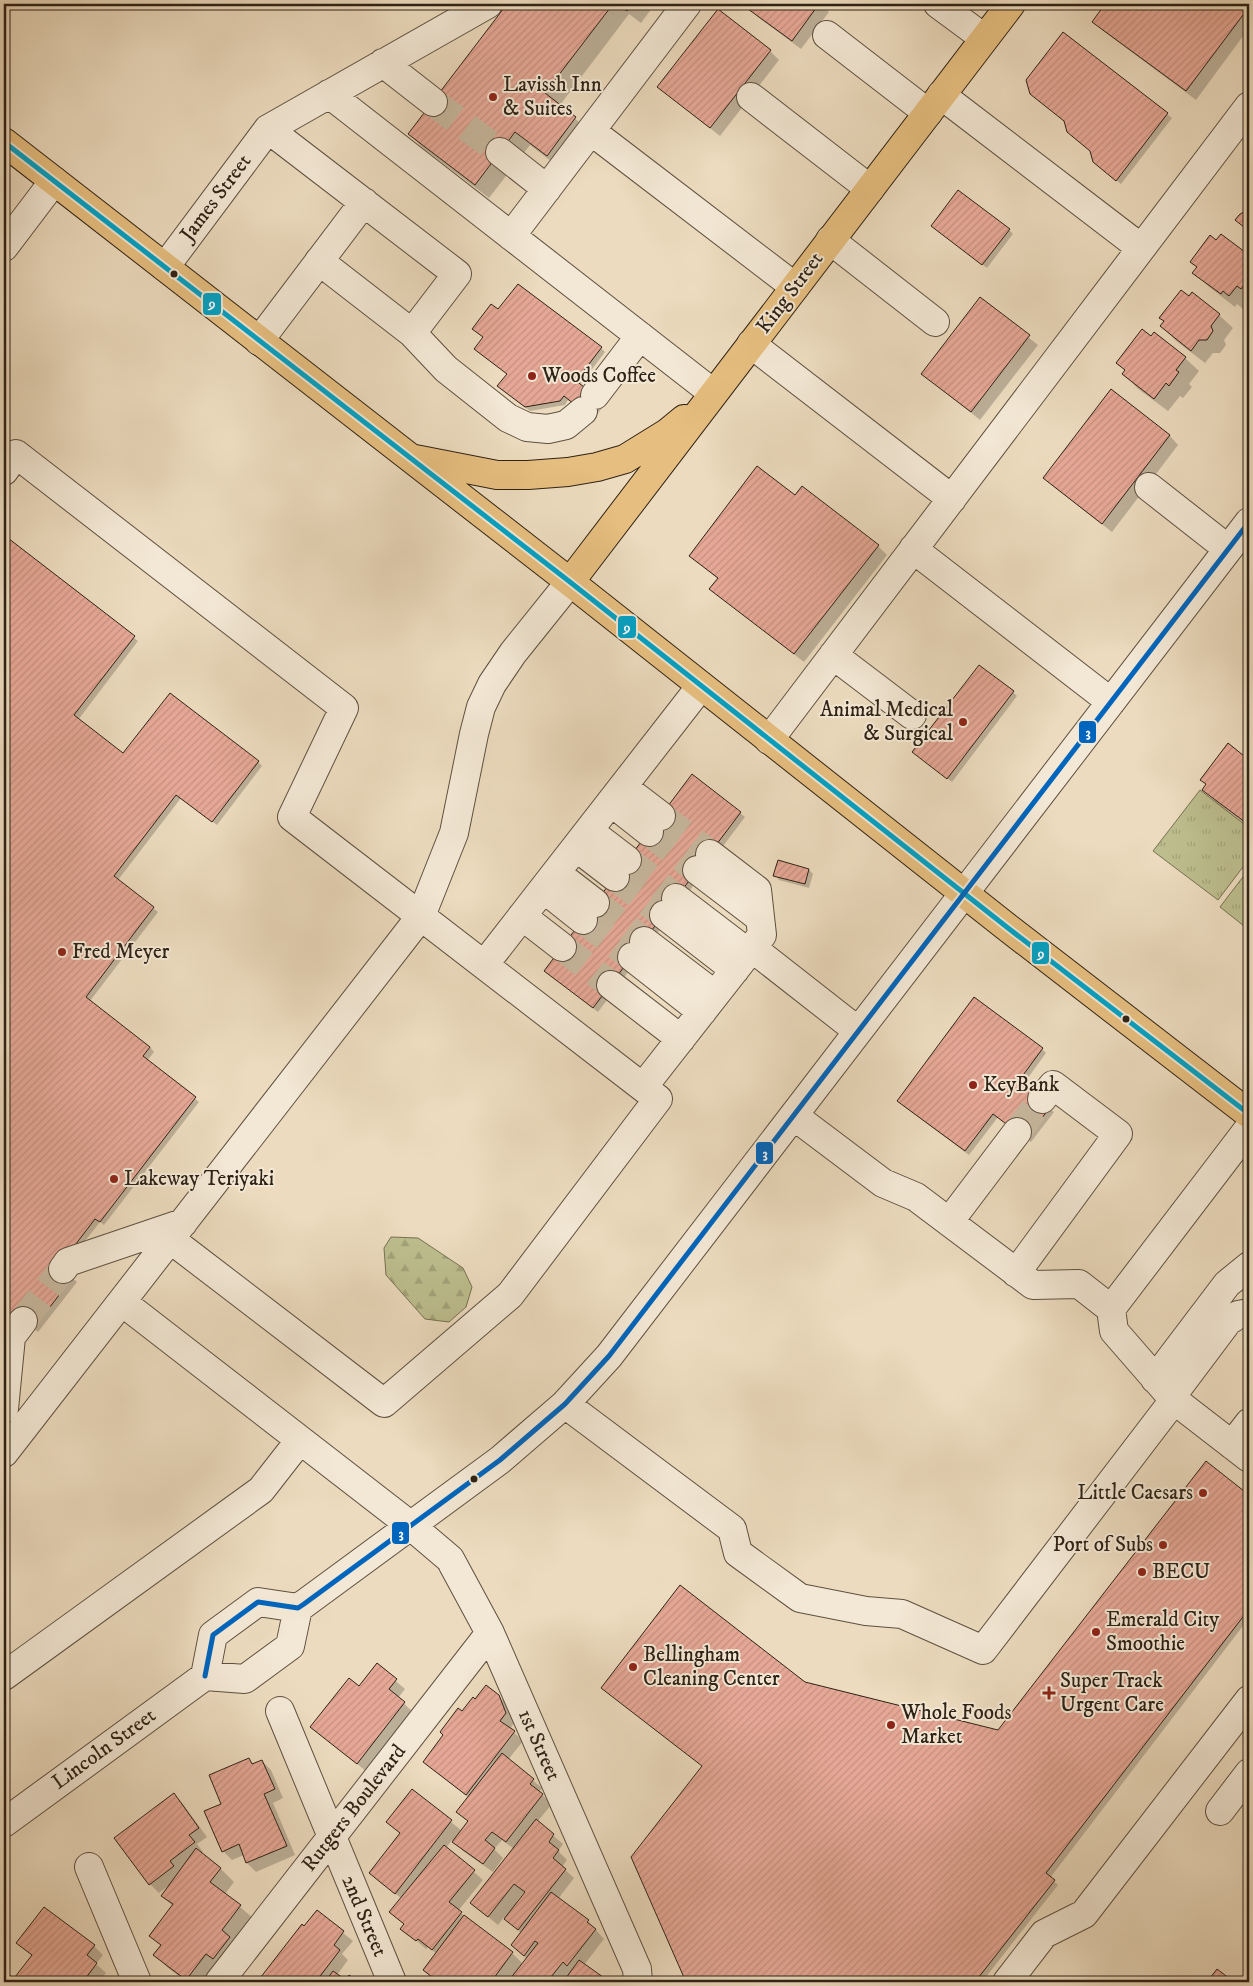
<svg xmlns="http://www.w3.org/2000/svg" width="1253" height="1986" font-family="'IM FELL DW Pica',serif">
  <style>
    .forest { fill: url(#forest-firs); stroke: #767052 }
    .park { fill: url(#park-tufts); stroke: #767052 }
    .shadow { fill: #0003; fill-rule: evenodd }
    .building { fill: url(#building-hatch); stroke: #2e2216 }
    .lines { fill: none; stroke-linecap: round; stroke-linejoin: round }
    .minor-tunnel { stroke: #c6b69c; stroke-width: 28; stroke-dasharray: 28 14; stroke-linecap: butt }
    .minor-casing { stroke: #5e5040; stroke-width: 30 }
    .major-casing { stroke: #2e2216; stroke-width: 30 }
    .minor { stroke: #f3e8d5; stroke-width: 28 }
    .major { stroke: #e6be7f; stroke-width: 28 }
    .bus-1-casing { stroke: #f3e8d5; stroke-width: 9 }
    .bus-2-casing { stroke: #f3e8d5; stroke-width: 9 }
    .bus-1 { stroke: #02a2c5; stroke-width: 5 }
    .bus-2 { stroke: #0065bd; stroke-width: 5 }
    .poi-dot { fill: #8f2418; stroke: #f3e8d5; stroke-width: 2 }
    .bus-dot { fill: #2e2216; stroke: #f3e8d5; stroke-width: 2 }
    .labels { text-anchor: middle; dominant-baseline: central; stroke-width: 4; stroke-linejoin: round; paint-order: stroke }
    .poi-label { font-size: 21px; fill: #2e2216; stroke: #f3e8d5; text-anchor: start }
    .street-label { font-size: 21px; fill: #2e2216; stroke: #f3e8d5 }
    .line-badge { stroke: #f3e8d5; stroke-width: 2 }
    .badge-label { font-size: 14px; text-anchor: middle; font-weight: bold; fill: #fff }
  </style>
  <defs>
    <pattern id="forest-firs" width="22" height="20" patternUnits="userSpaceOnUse" patternTransform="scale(1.25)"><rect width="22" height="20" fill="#bdbe8e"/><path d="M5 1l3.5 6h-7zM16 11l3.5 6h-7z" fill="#a3a37a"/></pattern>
    <pattern id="park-tufts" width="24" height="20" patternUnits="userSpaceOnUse" patternTransform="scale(1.25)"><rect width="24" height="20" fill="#bdbe8e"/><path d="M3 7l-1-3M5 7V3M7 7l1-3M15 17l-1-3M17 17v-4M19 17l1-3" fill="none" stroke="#a3a37a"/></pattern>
    <pattern id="building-hatch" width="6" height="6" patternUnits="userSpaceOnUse" patternTransform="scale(1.25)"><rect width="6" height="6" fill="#e6a896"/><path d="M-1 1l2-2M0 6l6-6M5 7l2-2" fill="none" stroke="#c69081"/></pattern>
  </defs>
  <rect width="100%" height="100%" fill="#ecdbbe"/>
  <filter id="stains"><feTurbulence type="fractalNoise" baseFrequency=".004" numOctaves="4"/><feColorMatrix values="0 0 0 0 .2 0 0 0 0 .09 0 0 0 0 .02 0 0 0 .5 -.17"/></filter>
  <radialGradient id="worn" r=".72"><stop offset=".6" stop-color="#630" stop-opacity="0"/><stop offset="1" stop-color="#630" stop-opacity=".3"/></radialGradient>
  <path class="forest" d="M391,1237l27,1 45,30 9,19 -6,20 -17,15 -24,-3 -39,-44 -2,-27z"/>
  <path class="park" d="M1200,790l49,38v31l-31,41 -65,-49z
    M1249,869v61l-29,-23z"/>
  <path class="shadow" d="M508,4h147l-14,19 -12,-9 -69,91 29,26 -28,38 -31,-24 -41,53 -66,-50 -14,-14z
    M754,4h67l8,8 -28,37 -42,-31 -9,-9z
    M1106,4h143v24l-53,72 -94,-70 -9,-9z
    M1063,34l109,84 -51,66 -23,-18 -6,-15z
    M770,51l9,9 -59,76 -52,-41z
    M932,226l77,4 4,4 -26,34z
    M1221,236l28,20v45l-6,8 -6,-5 -2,3 -27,-21 -14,-14 4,-4 -6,-6 24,-20z
    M980,299l58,46 -58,75 -57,-46z
    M498,311l103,37 4,4 -25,33 24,20 -10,14 -26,-19 -3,5 -35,6 -27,-21 5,-16 -24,-36z
    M1219,315l14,13 -9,12 2,5 -6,8h-7l-8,10 -30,-23 -13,-14z
    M1154,334l31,24 14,13 -10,13 3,3 -9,11 -3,-2 -12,15 -31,-23 -13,-14z
    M1170,436l8,9 -66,87 -58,-45 -9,-9z
    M795,497l83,49 9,9 -83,107 -84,-65 -9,-8 7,-10 -28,-23z
    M4,537l134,104 -60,79 45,35 135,7 4,4 -45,59 -36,-27 -63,82 40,32 -68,89 60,46 4,5 -7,9 52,41 -95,123 -4,-3 -38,48 15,12 -39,50 -15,-11 -19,25z
    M1013,692l4,4 -65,86 -34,-26z
    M1229,745l20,16v66l-32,-24 -14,-14z
    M740,813l5,4 -147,195 -48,-37z
    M809,870l4,4 -4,14 -30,-8 -4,-5z
    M1042,1049l4,4 -24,33 32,26 -23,30 -33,-25 -29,38 -67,-50z
    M1206,1463l43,34v121l-199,260 8,7 -76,97h-294l-55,-125 171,-174 194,49z
    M377,1665l28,24 -7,9 15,14 -46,60 -55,-45 47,-39z
    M498,1696l10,9 6,18 -4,6 13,12 -15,19 34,28 -3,4 13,12 -15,18 26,22 -5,7 9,9 -5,7 12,11 -16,21 30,22 16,18 -20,26 24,17h-172l-12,-12 13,-16 -9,-7 -2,2 -24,-21 3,-3 -14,-13 11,-13 -32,-26 31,-39 -13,-12 24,-32 50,41 7,-9 -11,-10 11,-14 -45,-36 38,-49 13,-13zM452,1840l11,11 30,21 10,-14 -9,-9 8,-9 12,9 -33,62 17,14 6,-8 17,16 -9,12 15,14 -4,5 -11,-11 -54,-42 25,-31 -37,-32zM524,1892l2,1 -7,9 -2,-1z
    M249,1759l5,6 8,-4 9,9 12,28 -10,5 22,52 -39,17 -9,-9 -3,-8 -12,5 -9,-9v-46z
    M174,1795l9,9 24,33 -10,7 6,8 -2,2 19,14 14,14 -9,12 29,25 -46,63h-21l-19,-14 -13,-13 6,-9 -11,-10 23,-30 -11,-10 7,-11 -10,8 -9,-9z
    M317,1912l36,29 -11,13 6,6 -11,15 10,7 2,-5 7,5h-97l44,-56 2,2z
    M18,1943l76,3 9,9 -7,9 10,9 -7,9h-78l-5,-5 16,-21z"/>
  <path class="building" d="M507,4h106l-68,89 31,24 -29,39 -32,-24 -40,53 -67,-51z
    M618,4h14l-5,7z
    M752,4h67l-27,37 -44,-32z
    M1105,4h144v3l-63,84 -94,-69z
    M718,9l53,41 -61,78 -53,-41z
    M1063,32l105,81 -52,68 -23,-19 -3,-11 -23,-19 -3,-11 -34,-27 -4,-14z
    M958,190l52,39 -28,36 -51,-39z
    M1249,208v23l-14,-11 4,-5z
    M1221,234l28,21 -2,2 2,2v10l-3,4 3,3v2l-8,11 -4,-3 -8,10 -6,-5 -2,3 -29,-21 5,-6 -7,-5 20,-27 6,5z
    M518,284l84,63 -26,34 19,14 -6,21 -25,-20 -4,5 -35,6 -28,-21 10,-12 -33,-25 9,-12 -11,-8 19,-25 7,5z
    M1181,290l8,6 3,-4 28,22 -9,12 2,5 -6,9h-8l-8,11 -31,-25 4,-5 -5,-3z
    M980,297l50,38 -59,77 -50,-38z
    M1142,329l9,7 3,-4 32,25 -10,13 3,2 -10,14 -3,-3 -12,16 -32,-25 3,-4 -9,-7z
    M1111,389l59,46 -68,89 -59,-46z
    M757,466l38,29 7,-9 77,59 -85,109 -85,-65 9,-11 -29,-22z
    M4,535l131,101 -61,79 49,38 47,-60 89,68 -47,61 -36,-27 -62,81 40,31 -68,90 64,50 -7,9 53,41 -96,125 -5,-3 -36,47 14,11 -40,52 -29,7z
    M979,665l35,26 -67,88 -35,-27z
    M1228,743l21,17v65l-47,-35 4,-6 -6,-4z
    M692,774l49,38 -148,196 -49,-37z
    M778,860l31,9 -4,15 -32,-8z
    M974,997l69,51 -25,34 33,24 -25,33 -33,-25 -28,37 -68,-50z
    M1206,1461l43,34v114l-203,264 9,7 -80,102h-289l-55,-125 71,-91 -101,-78 79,-103 125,97 193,48z
    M377,1663l20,16 -8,10 16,13 -48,62 -47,-37 39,-49 10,8z
    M486,1685l13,10 7,18 -6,8 15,10 -49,64 -43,-33 20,-27 -3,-3 18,-24 4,3 11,-14 2,2z
    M502,1753l32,26 -4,5 13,10 -37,48 -14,-10 -7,8 10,8 -12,16 -31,-22 16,-21 -12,-9z
    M249,1758l3,6 10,-4 13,29 -11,5 23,52 -41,17 -7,-19 -17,8 -18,-41 17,-7 -12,-29z
    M412,1789l40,31 -57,74 -26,-21 31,-40 -14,-11z
    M174,1793l25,35 -10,7 6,7 -25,19 4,5 -25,19 -35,-47z
    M536,1819l18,15 -5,8 10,8 -6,8 13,11 -48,61 -14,-11 21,-27 -11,-8 -26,33 -18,-14z
    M444,1845l31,25 -26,32 13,10 -30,38 -14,-11 -2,2 -16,-12 4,-5 -15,-12z
    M196,1848l25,20 -11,14 31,23 -19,25 8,7 -17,22 -7,-5 -20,26 -33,-25 8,-10 -12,-9 24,-32 -12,-8z
    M551,1892l38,28 -2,2 9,7 -29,37 -4,-4 -16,20h-33l-4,-3 28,-36 -3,-2 -11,15 -13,-11z
    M44,1907l51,38 -8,10 10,8 -14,19h-62l-6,-5 17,-22 -16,-12z
    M317,1910l27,21 -10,14 6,5 -22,29 4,3h-65l45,-58 2,2z
    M464,1915l49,37 -22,30h-56l1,-2 -13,-10z
    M579,1960l31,22h-47z
    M1217,1969l17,13h-27z
    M4,1971l15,11h-15z
    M333,1971l13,9 3,-5 10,7h-34z"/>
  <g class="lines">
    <path class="minor-tunnel" d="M433,102l67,50
      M661,816l49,38
      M649,832l48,38
      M627,860l49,38
      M615,877l49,38
      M595,903l49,38
      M583,920l49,37
      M562,947l49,38
      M1017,1132l25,-33
      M23,1321l40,-52"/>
    <defs>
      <path id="minor" d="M938,4l46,34
        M827,35l101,78
        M383,63l50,39
        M329,94l384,299
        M941,95l200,153
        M751,97l119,92
        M268,129l189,145 -45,59
        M591,131l204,156
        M500,152l47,37
        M511,236l176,-232
        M830,240l105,82
        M4,247l50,-66
        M319,261l93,72 34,36 62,49 19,9 21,2 18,-4 17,-14
        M165,267l103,-138 220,-125
        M259,341l105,-139
        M751,344l201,155
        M595,395l45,-59
        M4,471l12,-17 328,254 -52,109 366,282 -148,196 -126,108 -214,-164
        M1149,487l79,62
        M913,549l198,153
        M833,655l79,60
        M769,740l480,-634
        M623,787l38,29
        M611,802l38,30
        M589,831l38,29
        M576,847l39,30
        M697,870l63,48
        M556,873l39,30
        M544,889l39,31
        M676,898l72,55
        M664,915l71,55
        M522,916l40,31
        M644,941l71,54
        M752,948l106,83
        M632,957l70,55
        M484,965l217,-279
        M611,985l70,54
        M643,1087l119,-152 -5,-45 -47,-36
        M794,1116l89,67 33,14 117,88 46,-1 32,25
        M949,1222l68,-90
        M63,1269l5,-7 115,-39
        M1016,1273l102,-139 -65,-49 -11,14
        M122,1302l288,223 40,34 40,74 147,336 1,13
        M1155,1379l72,-95 22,-18
        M1171,1397l57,-76 10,-6 11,-2
        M1174,1400l75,58
        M565,1404l167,125 6,24 62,45 66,13 36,3 81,36 191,-250 -60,-69 -3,-22 138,-181
        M4,1409l7,-72 12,-16
        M1232,1445l17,-22
        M4,1453l417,-537 33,-83 20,-99 7,-27 11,-23 21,-31 57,-71
        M4,1676l257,-186 39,-50
        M205,1676l8,-41 45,-33 40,6 6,-4 196,-144 65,-56 44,-48 640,-834
        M280,1711l112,271
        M1220,1811l29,-38
        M4,1823l201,-147 40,3 45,-33 8,-38
        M89,1867l48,115
        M219,1982l271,-349
        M1007,1982l37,-48 40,-20 165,-214"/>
      <path id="major" d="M4,142l566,440 438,346 241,186
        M415,459l82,16h31l40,-3 29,-5 28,-8 42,-26 17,-14
        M570,582l441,-578"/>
    </defs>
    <use href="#minor" class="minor-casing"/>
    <use href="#major" class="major-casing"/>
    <use href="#minor" class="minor"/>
    <use href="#major" class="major"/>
    <defs>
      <path id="bus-1" d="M4,142l566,440 438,346 241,186"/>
      <path id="bus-2" d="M205,1676l8,-41 45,-33 40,6 6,-4 196,-144 65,-56 44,-48 640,-834"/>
    </defs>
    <use href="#bus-1" class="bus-1-casing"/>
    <use href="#bus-2" class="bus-2-casing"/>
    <use href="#bus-1" class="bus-1"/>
    <use href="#bus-2" class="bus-2"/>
  </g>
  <g class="poi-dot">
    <circle cx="493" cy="97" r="5"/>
    <circle cx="532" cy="376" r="5"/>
    <circle cx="963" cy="722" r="5"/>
    <circle cx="62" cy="952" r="5"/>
    <circle cx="973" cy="1085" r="5"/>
    <circle cx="114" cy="1179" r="5"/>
    <circle cx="1203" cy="1493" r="5"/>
    <circle cx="1163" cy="1545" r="5"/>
    <circle cx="1142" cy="1572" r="5"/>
    <circle cx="1096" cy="1632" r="5"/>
    <circle cx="633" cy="1667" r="5"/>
    <path d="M1046.5 1685.5h5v5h5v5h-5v5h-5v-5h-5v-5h5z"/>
    <circle cx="891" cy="1725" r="5"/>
  </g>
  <g class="bus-dot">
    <circle cx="174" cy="274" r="4.5"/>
    <circle cx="1126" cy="1019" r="4.5"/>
    <circle cx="474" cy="1479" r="4.5"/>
  </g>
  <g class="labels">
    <g class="poi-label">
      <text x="503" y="85">Lavissh Inn<tspan x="503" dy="24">&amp; Suites</tspan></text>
      <text x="542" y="376">Woods Coffee</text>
      <text x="953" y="710" text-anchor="end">Animal Medical<tspan x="953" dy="24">&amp; Surgical</tspan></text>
      <text x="72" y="952">Fred Meyer</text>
      <text x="983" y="1085">KeyBank</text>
      <text x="124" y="1179">Lakeway Teriyaki</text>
      <text x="1193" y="1493" text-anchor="end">Little Caesars</text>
      <text x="1153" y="1545" text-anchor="end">Port of Subs</text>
      <text x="1152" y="1572">BECU</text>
      <text x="1106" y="1620">Emerald City<tspan x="1106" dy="24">Smoothie</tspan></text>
      <text x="643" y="1655">Bellingham<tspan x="643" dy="24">Cleaning Center</tspan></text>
      <text x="1060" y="1681">Super Track<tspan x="1060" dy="24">Urgent Care</tspan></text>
      <text x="901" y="1713">Whole Foods<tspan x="901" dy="24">Market</tspan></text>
    </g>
    <g class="street-label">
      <text transform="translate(216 198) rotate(-53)">James Street</text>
      <text transform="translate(790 293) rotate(-53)">King Street</text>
      <text transform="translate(539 1745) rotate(66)">1st Street</text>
      <text transform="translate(104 1749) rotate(-36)">Lincoln Street</text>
      <text transform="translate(354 1808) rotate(-52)">Rutgers Boulevard</text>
      <text transform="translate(364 1916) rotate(67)">2nd Street</text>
    </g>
  </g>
  <g class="line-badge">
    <rect x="202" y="292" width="20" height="24" rx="5" fill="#02a2c5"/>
    <rect x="617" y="615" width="20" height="24" rx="5" fill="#02a2c5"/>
    <rect x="1078" y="720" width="19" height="24" rx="5" fill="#0065bd"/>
    <rect x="1031" y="941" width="19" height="24" rx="5" fill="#02a2c5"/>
    <rect x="755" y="1141" width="19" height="24" rx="5" fill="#0065bd"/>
    <rect x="391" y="1521" width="19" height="24" rx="5" fill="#0065bd"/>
  </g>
  <g class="badge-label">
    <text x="212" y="308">9</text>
    <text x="627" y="632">9</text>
    <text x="1088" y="737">3</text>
    <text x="1041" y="958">9</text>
    <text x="765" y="1158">3</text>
    <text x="401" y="1538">3</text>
  </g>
  <rect width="1253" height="1986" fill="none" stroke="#ecdbbe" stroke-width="20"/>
  <rect x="5" y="5" width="1243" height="1976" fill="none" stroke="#2e2216" stroke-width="2.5"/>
  <rect x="10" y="10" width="1233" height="1966" fill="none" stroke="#2e2216"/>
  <rect width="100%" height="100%" filter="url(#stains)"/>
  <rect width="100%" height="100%" fill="url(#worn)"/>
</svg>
